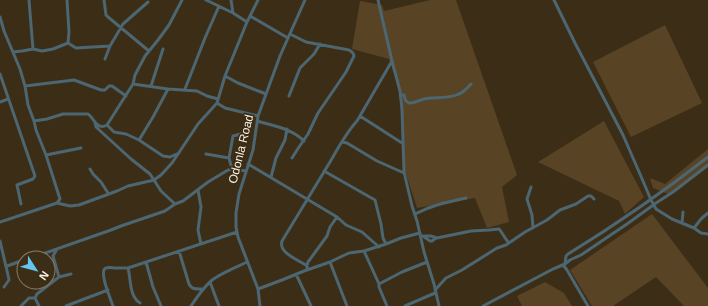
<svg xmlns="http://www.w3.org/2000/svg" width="708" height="306" viewBox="0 0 708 306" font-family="Helvetica,sans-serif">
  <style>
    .green { fill: #584325 }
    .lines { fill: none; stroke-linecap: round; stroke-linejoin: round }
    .minor { stroke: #4c6672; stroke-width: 3 }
    .labels { text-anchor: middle; stroke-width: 3.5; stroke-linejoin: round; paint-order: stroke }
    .street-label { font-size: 12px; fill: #fbf1e4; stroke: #3c2d17 }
  </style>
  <rect width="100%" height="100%" fill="#3c2d17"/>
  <path class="green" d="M430 0H456L517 175 502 187 509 222 487 228 475 198 417 208 405 171 399 89 389 59 352 49 360 1 382 5 384 11Z
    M665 25 702 103 631 137 593 62Z
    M604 121 644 197 625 214 619 201 538 162Z
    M708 149V166L671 195 653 188 650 178 665 184Z
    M652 214 708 288V306H684L656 277 613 306H592L570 270Z
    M545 282 564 293 572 306H522L517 296Z"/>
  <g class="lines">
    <path class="minor" d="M29 0 33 49
      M104 0 106 15 108 17 149 51
      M206 0 233 13 247 22
      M231 0 233 13
      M378 0 392 61 400 91 402 109 404 172 412 206 417 221 424 252 434 284 439 306
      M554 0 575 43 623 135 643 181 651 200 656 209 672 219 694 228 701 233 708 234
      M250 16 288 38
      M0 17 4 31 20 69 25 86 28 105 34 121 36 130 46 155 60 199 57 203 0 222
      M290 34 306 42 349 50C352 52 354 53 354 56L346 72 318 113 308 134 299 147 292 158
      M68 43 76 48 110 46
      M13 52 22 51 33 49 42 51 53 49 68 43 69 32 67 0
      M105 59 110 46 123 24 148 2
      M0 74 35 176 33 179 17 185 21 204
      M225 76 238 83 266 94
      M133 84 168 89 197 91 207 96 218 99
      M25 86 74 80 101 90H105L109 86H112L126 96
      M151 86 163 49
      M185 89 205 38 219 6
      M401 95H404C405 99 405 101 409 103 414 104 419 100 424 99 435 97 448 99 459 94 464 92 467 88 471 84
      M289 96 300 68 314 54 320 44
      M0 102 8 99
      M217 103 225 108 258 116
      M360 116 402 143
      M34 121 47 119 63 114H88C94 118 97 131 107 125L133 84 135 75 145 56 158 40 169 25 182 0
      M257 121C274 126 291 128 304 141
      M95 123 96 127 131 159 150 174 161 191 175 204
      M107 125 114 132 126 134 139 140 163 156 170 157 179 153
      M139 140 153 117 168 89
      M342 142 347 143 377 161 404 173
      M206 154 229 158 232 169
      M46 155 81 148
      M229 158 233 136 241 134
      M248 164 337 217 346 225 362 232 379 247
      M90 169 93 174 101 182 108 193
      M324 171 375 200 381 224 383 238 386 244
      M271 177 276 158 285 140 287 129
      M531 187 527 199 532 215 533 228
      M198 190 201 207 198 230 201 244
      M57 203 70 206 79 205 117 191 128 186 154 180 161 175 172 163 198 124 217 103 225 76 247 22 258 0
      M415 214C432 205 448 202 466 198
      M682 223 683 212
      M694 228 701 219 708 213
      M421 236H431L437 238 471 231 489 230 499 229C502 232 505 239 509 243
      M423 236 430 241H432L436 238
      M0 241 8 275 9 280 4 287
      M57 249 53 256 59 277
      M179 251 189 284C192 290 197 289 203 289
      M364 251 379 284
      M31 258 111 230 121 226 165 211 175 204 183 201 208 182 228 170 232 169 246 171
      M146 262 153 287 161 306
      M330 262 347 306
      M565 264 566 256 568 254C617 224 663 192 708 157
      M563 265 567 270 588 306
      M7 266 24 260
      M307 266C299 260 278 253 282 241 298 215 314 188 330 162 338 148 346 133 357 121L392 61
      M128 268C131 279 129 296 140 303
      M307 268V265L308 262 327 236 330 227 337 217
      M296 274 311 306
      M210 282 219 306
      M258 289 282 280 304 271 330 262 349 253 364 251 386 244 401 238 420 233
      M435 290 446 278 462 270 497 248 506 245 525 232 547 220 560 210 576 204 588 196H591L594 199
      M35 298 37 294 59 277 71 274
      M35 298 39 306
      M21 306 29 298H35
      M66 306 108 290
      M113 306C111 300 98 270 106 268 109 267 113 268 115 268 120 268 124 268 128 268L237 232
      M191 306C197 297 203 288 211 281 219 274 237 267 247 262
      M260 306 258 289 238 237 236 227V213L239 194 253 150 258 116 280 56 305 0
      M387 306 379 287V284L402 272 427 262
      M405 306 435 293
      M483 306 553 269 565 264 570 260 581 255 627 224 656 203 673 192 708 165"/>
  </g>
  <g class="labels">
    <g class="street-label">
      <text transform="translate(241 149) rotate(-76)" y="4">Odonla Road</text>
    </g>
  </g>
  <g transform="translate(36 270) rotate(126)"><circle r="19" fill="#3c2d17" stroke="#887b69"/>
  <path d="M0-3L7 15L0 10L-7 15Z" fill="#66c4ef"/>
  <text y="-6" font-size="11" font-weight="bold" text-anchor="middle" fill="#fbf1e4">N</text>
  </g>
</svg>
